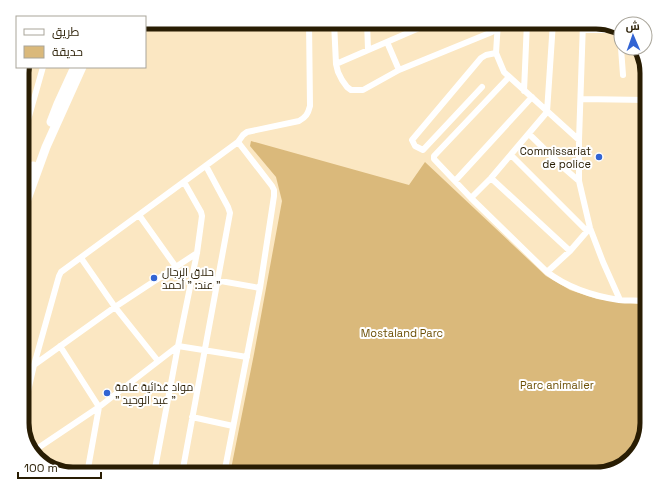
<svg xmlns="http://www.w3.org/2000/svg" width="669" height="496" viewBox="0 0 669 496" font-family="'Space Grotesk',Cairo,sans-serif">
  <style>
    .green { fill: #dab97b }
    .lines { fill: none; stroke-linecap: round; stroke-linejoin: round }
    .street { stroke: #fff; stroke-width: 6 }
    .secondary { stroke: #fff; stroke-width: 9 }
    .poi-dot { fill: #3264d3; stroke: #fff; stroke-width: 1.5 }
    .labels { text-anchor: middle; stroke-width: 4; stroke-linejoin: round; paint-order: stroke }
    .poi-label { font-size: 11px; fill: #291d03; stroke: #fff; text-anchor: start }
    .park-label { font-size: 11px; fill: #6d5006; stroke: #fff }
    .rim { fill: none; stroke: #291d03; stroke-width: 5 }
  </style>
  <rect width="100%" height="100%" fill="#fbe7c2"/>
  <path class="green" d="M251 141 409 185 425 162 546 276 570 290 597 299 647 305V423L637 454 619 469 596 474H230L254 354 282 201 276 177 250 146Z"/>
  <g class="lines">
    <path class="street" d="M334 22 336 64 433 22
      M367 22 368 49
      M498 22 496 53 504 72 579 140
      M583 22 579 140V181L590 228 603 262 620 300
      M583 30H621
      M621 30V39
      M387 42 399 70 492 32V22
      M621 48 623 75
      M336 64 338 72 342 80 347 87 351 90H363L399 70
      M509 77 434 156V159L471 198 547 272C568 288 593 296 619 300 628 301 638 300 647 301
      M482 87 423 150 415 146 412 140 481 58 486 55 496 53
      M524 91 527 22
      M581 99 647 100
      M646 100V70
      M24 134 43 67
      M529 134 565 169 579 181
      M238 142 243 135 247 132 299 121C306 117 308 114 310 106L309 22
      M511 155 587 231
      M491 178 570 251
      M455 181 532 97
      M471 198 491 178 547 112 553 22
      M139 215 176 267
      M81 258 115 307 158 361
      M547 272 570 251 589 229
      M192 276 260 288
      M60 346 99 407 87 474
      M34 365 115 307 197 253
      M22 417 34 365 59 276 61 272 238 142 272 186 274 190V196L260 288 224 474
      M192 417 233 426
      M35 450 99 407 178 346 247 357
      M88 470 111 474
      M154 474 178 346 197 253 202 216 201 212 184 182
      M182 474 230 213 228 207 206 166"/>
    <path class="secondary" d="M51 122 58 104 75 67
      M22 192 33 166
      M22 213 46 147 82 67"/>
  </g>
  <g class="poi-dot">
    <circle cx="599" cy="157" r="4"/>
    <circle cx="154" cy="278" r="4"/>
    <circle cx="107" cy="393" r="4"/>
  </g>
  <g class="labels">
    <g class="poi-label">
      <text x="591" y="155" text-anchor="end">Commissariat<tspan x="591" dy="13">de police</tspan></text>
      <text x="162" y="276">حلاق الرجال<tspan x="162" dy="13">عند: " أحمد "</tspan></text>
      <text x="115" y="391">مواد غذائية عامة<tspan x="115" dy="13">" عبد الوحيد "</tspan></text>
    </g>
    <g class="park-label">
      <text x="402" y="337">Mostaland Parc</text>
      <text x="557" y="389">Parc animalier</text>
    </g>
  </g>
  <path d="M0 0H669V496H0ZM73 29H596A44 44 0 0 1 640 73V423A44 44 0 0 1 596 467H73A44 44 0 0 1 29 423V73A44 44 0 0 1 73 29Z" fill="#fff" fill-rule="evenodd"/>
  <path class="rim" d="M73 29H596A44 44 0 0 1 640 73V423A44 44 0 0 1 596 467H73A44 44 0 0 1 29 423V73A44 44 0 0 1 73 29Z"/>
  <rect x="16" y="16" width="130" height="52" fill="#ffffff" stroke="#a9a59a"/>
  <rect x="24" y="29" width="20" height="6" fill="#ffffff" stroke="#a9a59a"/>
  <text x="52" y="36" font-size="12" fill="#291d03">طريق</text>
  <rect x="24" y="46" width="20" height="12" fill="#dab97b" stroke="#a9a59a"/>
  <text x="52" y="56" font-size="12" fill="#291d03">حديقة</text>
  <g transform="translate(633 36) rotate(358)"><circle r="19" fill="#ffffff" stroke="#a9a59a"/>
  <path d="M0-3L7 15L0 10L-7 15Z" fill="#3264d3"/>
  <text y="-6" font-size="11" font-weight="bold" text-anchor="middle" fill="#291d03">ش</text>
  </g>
  <path d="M18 472v6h83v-6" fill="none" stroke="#291d03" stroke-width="2"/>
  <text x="24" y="472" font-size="12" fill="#291d03" stroke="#ffffff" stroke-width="3" paint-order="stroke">100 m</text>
</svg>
